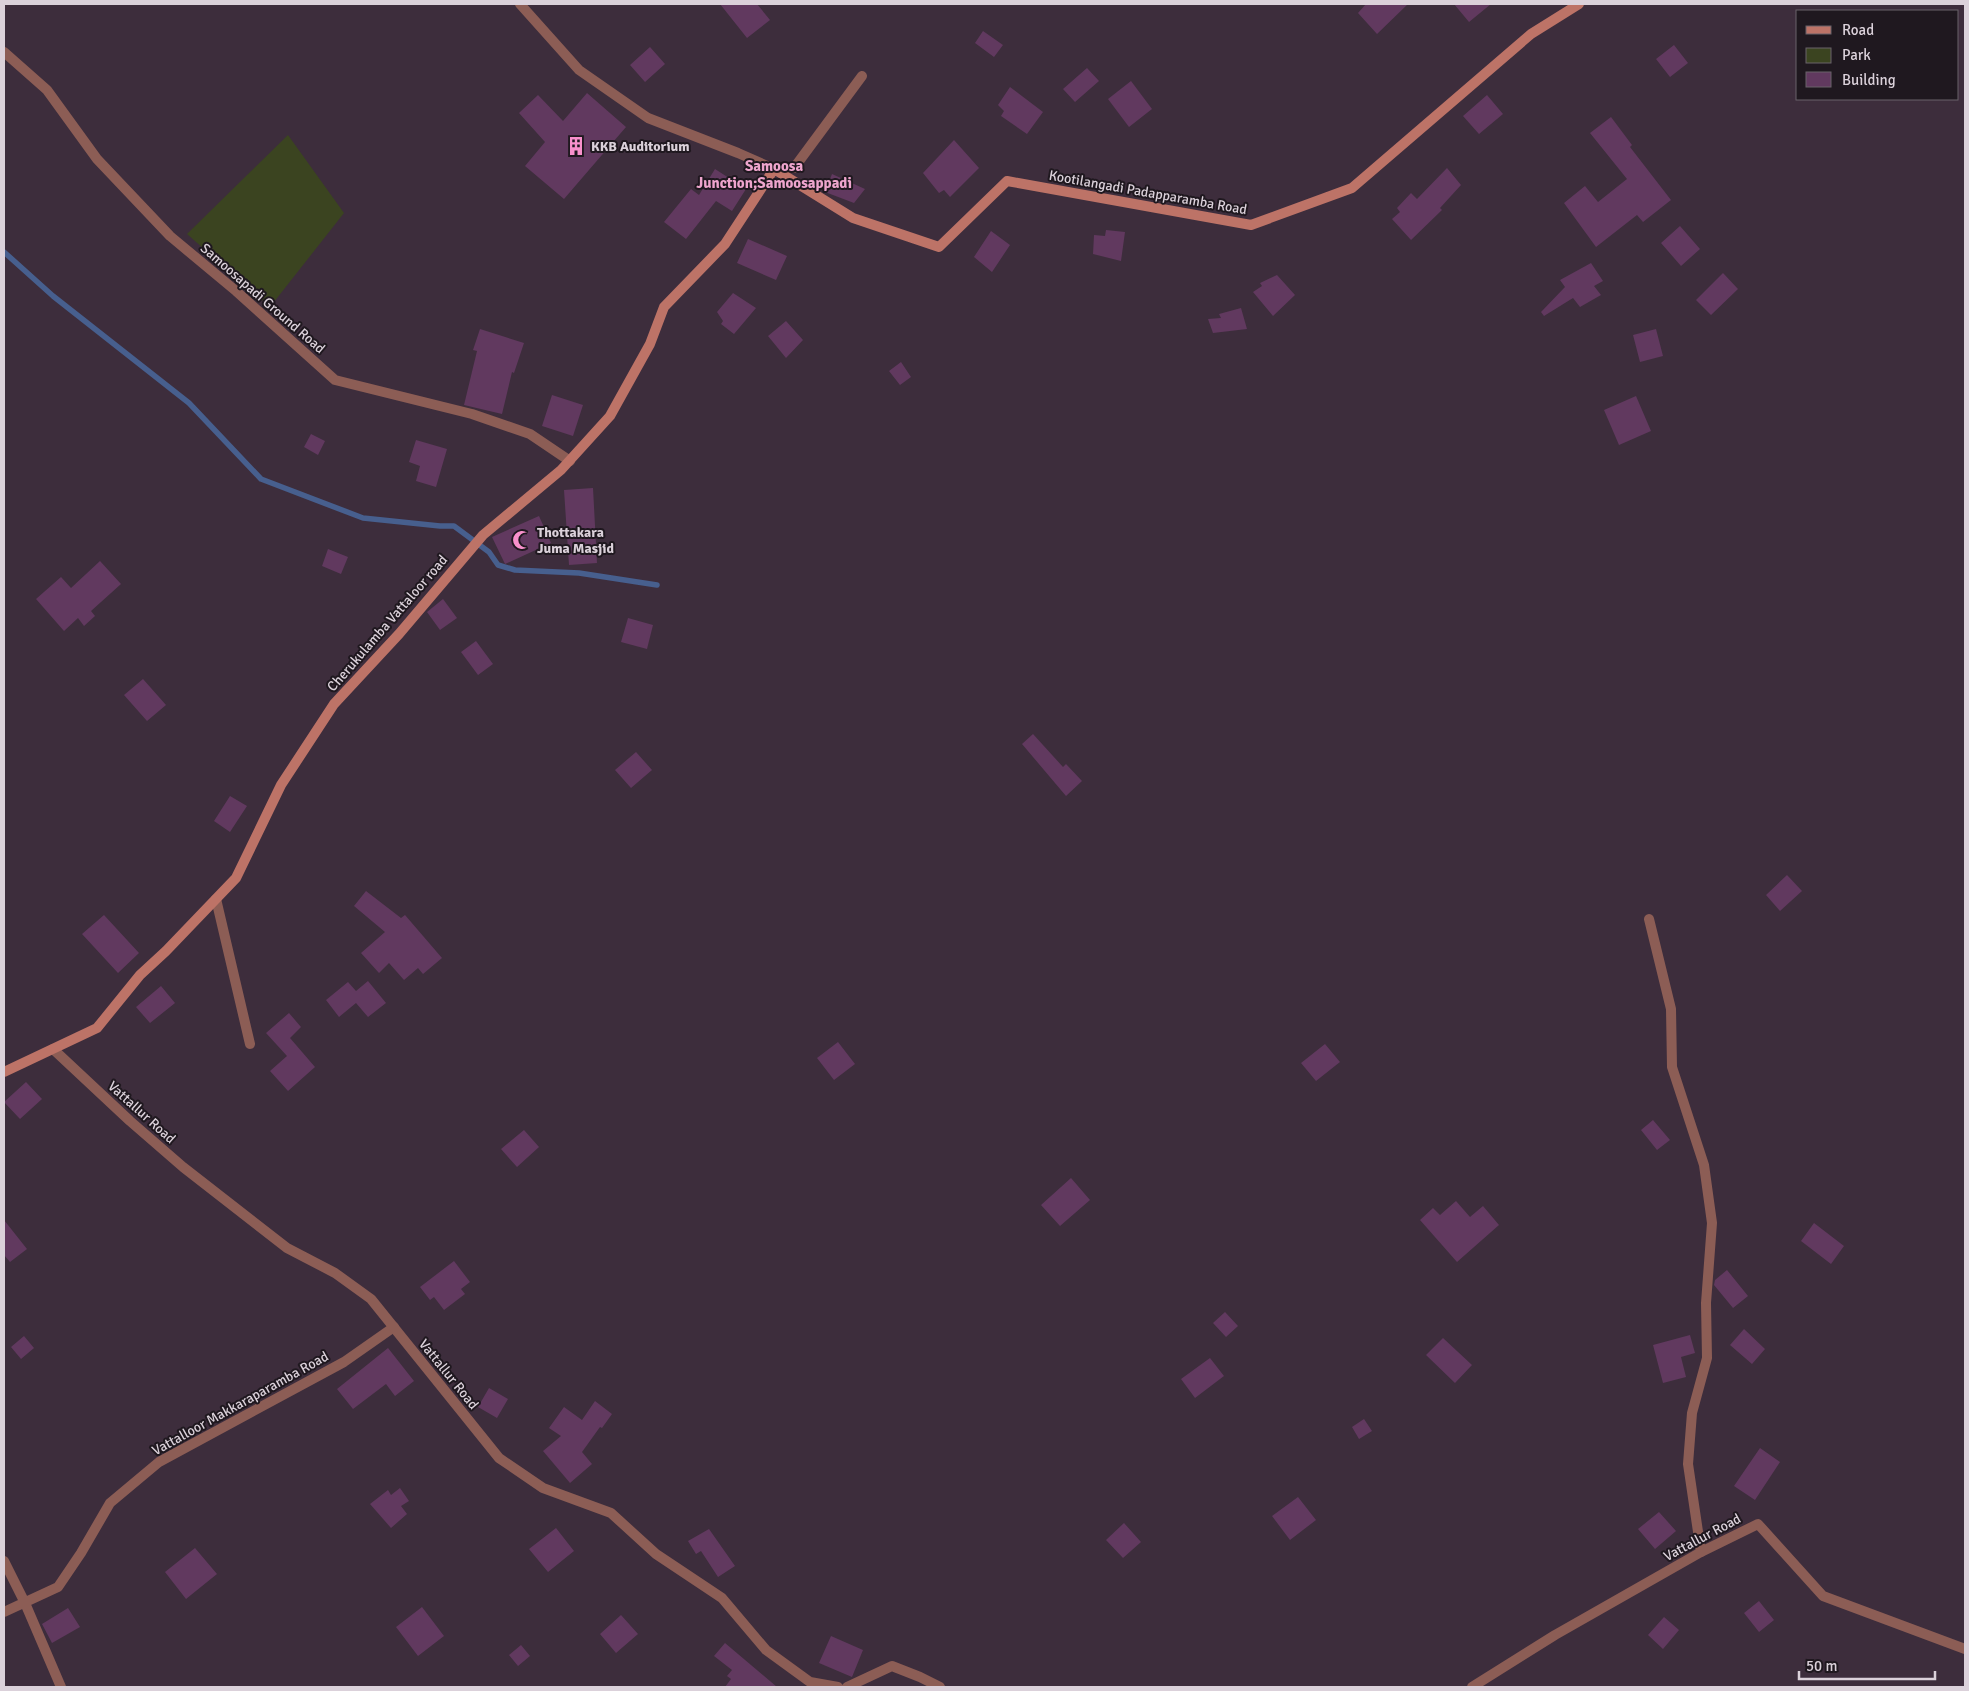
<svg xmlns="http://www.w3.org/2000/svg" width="1969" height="1691" viewBox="0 0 1969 1691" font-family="Signika,sans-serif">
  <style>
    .green { fill: #3b4420 }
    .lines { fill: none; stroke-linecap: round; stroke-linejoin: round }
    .stream { stroke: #475f8e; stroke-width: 5.5 }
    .building { fill: #61395f }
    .minor { stroke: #8c5d55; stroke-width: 10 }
    .tertiary { stroke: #8c5d55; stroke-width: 10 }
    .secondary { stroke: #bd7367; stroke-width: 10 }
    .labels { text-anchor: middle; stroke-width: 4; stroke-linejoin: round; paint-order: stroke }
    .poi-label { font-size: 14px; font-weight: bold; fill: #dbd1da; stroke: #1f181f; text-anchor: start }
    .street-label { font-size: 14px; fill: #dbd1da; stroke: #1f181f }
    .neighbourhood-label { font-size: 15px; font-weight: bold; fill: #eea5cd; stroke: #1f181f }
  </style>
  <rect width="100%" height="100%" fill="#3d2d3c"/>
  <path class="green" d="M288 135 344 213 270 307 187 234Z"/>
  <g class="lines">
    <path class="stream" d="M4 252 53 296 189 403 261 479 363 518 440 526H454L489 552 498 565 515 570 579 573 657 585"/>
  </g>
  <path class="building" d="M720 4H757L770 20 747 38Z
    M1366 4H1408L1377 34 1358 13Z
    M1454 4H1491L1469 22Z
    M983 31 1003 45 994 57 975 43Z
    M1674 45 1688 63 1670 77 1656 59Z
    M650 47 665 64 645 82 630 65Z
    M1087 68 1099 81 1075 102 1063 89Z
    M1131 81 1152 109 1129 127 1108 99Z
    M1010 87 1043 112 1027 134 1001 116 1004 111 998 105Z
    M587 93 626 127 564 199 525 166 545 142 519 113 538 95 563 121Z
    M1487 95 1503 114 1479 134 1463 116Z
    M1611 117 1632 145 1630 147 1671 200 1643 222 1637 215 1596 247 1564 203 1585 186 1598 202 1627 179 1590 133Z
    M954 140 979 168 950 197 944 190 939 193 923 173Z
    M1447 168 1461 185 1440 208 1442 210 1411 240 1392 219 1400 212 1397 208 1411 193 1417 199Z
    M715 169 746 189 732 211 716 201 686 239 664 222 691 189 699 195Z
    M832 174 865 189 854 203 825 192Z
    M1680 226 1700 249 1681 266 1661 243Z
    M1106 230 1125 232 1121 261 1093 254 1094 235 1105 236Z
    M991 231 1010 245 992 272 974 257Z
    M748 239 787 256 776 280 737 263Z
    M1591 263 1603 281 1594 286 1601 295 1580 307 1573 298 1544 316 1541 312 1565 287 1560 280Z
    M1723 273 1738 289 1711 315 1696 300Z
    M1277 275 1295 295 1273 316 1253 292 1262 286 1260 283Z
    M733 293 756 308 734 334 721 324 723 321 717 312Z
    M1241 308 1247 329 1213 333 1208 319 1221 318 1219 314Z
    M786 321 803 340 786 358 768 336Z
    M480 329 524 343 514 373 512 372 502 414 464 405 477 351 473 350Z
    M1656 329 1663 356 1640 362 1633 335Z
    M901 362 911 377 900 385 889 371Z
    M552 395 583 405 573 436 542 426Z
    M1636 396 1651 431 1619 445 1604 410Z
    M311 434 325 441 318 455 304 447Z
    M416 440 447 449 436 487 416 481 420 466 409 462Z
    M593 488 597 563 569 565 564 490Z
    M539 516 551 543 505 564 492 537Z
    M328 549 348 557 341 574 322 566Z
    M100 561 121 584 91 611 95 616 84 626 78 618 64 631 36 599 61 577 71 588Z
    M443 599 457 618 440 630 427 612Z
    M628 618 653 625 647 649 621 642Z
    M476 641 493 664 478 675 461 652Z
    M143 679 166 705 147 721 124 695Z
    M1033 734 1063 767 1066 764 1082 781 1066 796 1022 744Z
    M636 752 652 770 631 788 615 770Z
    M230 796 247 806 230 832 214 821Z
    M1787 875 1802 891 1780 911 1766 895Z
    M366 891 401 918 405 915 442 958 423 974 418 968 404 980 389 963 379 973 361 953 385 932 354 906Z
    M104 915 139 953 118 973 82 934Z
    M368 981 386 1003 368 1017 356 1003 339 1017 326 1000 348 982 356 991Z
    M161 986 175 1003 150 1023 136 1007Z
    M289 1013 301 1027 290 1038 315 1067 288 1091 270 1071 287 1056 266 1033Z
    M838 1042 855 1064 834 1080 817 1058Z
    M1325 1044 1340 1062 1316 1081 1301 1063Z
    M26 1082 42 1099 20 1119 4 1102Z
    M1653 1120 1670 1140 1657 1150 1641 1130Z
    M524 1130 539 1147 517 1167 501 1149Z
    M1071 1178 1090 1200 1060 1226 1041 1205Z
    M1456 1201 1470 1217 1483 1206 1499 1225 1457 1262 1420 1220 1433 1208 1440 1215Z
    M4 1220 27 1249 10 1262 4 1255Z
    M1814 1223 1844 1246 1831 1264 1801 1241Z
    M454 1261 470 1282 461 1289 465 1294 444 1310 434 1297 430 1300 420 1287Z
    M1727 1270 1748 1296 1733 1308 1714 1285 1715 1280Z
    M1225 1312 1238 1326 1226 1337 1213 1323Z
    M1744 1329 1765 1349 1752 1364 1730 1345Z
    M1690 1335 1695 1353 1681 1357 1686 1377 1663 1383 1653 1345Z
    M24 1336 34 1348 21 1359 11 1347Z
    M1443 1338 1472 1365 1455 1383 1426 1355Z
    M388 1348 414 1381 395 1396 386 1384 353 1409 337 1389Z
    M1210 1358 1224 1376 1195 1398 1181 1379Z
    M489 1388 508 1399 497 1418 478 1407Z
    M595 1401 612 1414 602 1428 600 1427 582 1452 592 1464 570 1483 543 1451 561 1436 549 1428 564 1407 582 1420Z
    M1364 1419 1372 1431 1359 1439 1352 1427Z
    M1760 1448 1780 1462 1755 1500 1734 1486Z
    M400 1488 409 1501 401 1506 407 1514 391 1528 370 1504 388 1490 391 1495Z
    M1298 1497 1316 1520 1290 1540 1272 1516Z
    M1659 1512 1676 1531 1655 1549 1638 1529Z
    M1124 1523 1141 1542 1123 1558 1106 1540Z
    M556 1528 574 1551 548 1572 529 1549Z
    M709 1529 735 1566 718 1577 701 1551 696 1554 688 1541Z
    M195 1548 217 1574 186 1599 165 1572Z
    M1759 1601 1774 1620 1759 1632 1744 1613Z
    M422 1607 444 1636 418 1656 396 1627Z
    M68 1608 80 1627 52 1643 42 1624Z
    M621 1615 638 1634 616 1653 600 1634Z
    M1664 1617 1679 1630 1663 1649 1648 1635Z
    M831 1636 863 1650 852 1677 819 1663Z
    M725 1643 777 1687H725L731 1679 727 1676 732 1670 714 1656Z
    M521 1645 530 1656 518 1666 509 1655Z"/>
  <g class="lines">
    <path class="minor" d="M4 52 47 90 97 159 170 236 236 291 335 380 472 414 530 434 570 461
      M774 169 794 168 862 76
      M216 899 250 1044
      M1649 919 1671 1009 1672 1067 1704 1165 1712 1223 1706 1303 1707 1358 1692 1413 1688 1464 1701 1552
      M4 1561 25 1603 61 1687
      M4 1612 58 1587 81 1553 110 1503 159 1462 344 1362 394 1327"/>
    <path class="tertiary" d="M520 4 579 70 648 118 738 153 774 169
      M53 1049 130 1121 183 1167 287 1248 335 1273 371 1299 499 1458 543 1488 611 1513 656 1554 722 1598 766 1650 810 1682 838 1687
      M847 1687 892 1666 920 1677 940 1687
      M1472 1687 1555 1635 1701 1552 1758 1524 1823 1596 1965 1649"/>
    <path class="secondary" d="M4 1072 97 1028 140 975 166 951 236 878 281 785 334 704 399 634 483 535 561 470 610 416 650 344 664 307 725 244 774 169 853 218 939 247 1007 181 1251 225 1352 188 1531 34 1579 4"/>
  </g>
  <defs>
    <g id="building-bare" transform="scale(1.5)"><path d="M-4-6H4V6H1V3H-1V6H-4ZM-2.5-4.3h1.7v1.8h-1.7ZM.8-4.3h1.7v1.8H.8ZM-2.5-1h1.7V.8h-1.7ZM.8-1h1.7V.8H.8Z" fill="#f890cc" stroke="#1f181f" stroke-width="2.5" paint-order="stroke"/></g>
    <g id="mosque-bare" transform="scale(1.5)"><path d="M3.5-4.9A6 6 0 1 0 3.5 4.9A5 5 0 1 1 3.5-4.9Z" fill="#f890cc" stroke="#1f181f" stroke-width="2.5" paint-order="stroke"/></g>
  </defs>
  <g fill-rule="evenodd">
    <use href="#building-bare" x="576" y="146"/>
    <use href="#mosque-bare" x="522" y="540"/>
  </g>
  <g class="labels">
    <g class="poi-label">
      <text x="591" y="151">KKB Auditorium</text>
      <text x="537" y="537">Thottakara<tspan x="537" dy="16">Juma Masjid</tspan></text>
    </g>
    <g class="street-label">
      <text transform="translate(1148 192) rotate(10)" y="5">Kootilangadi Padapparamba Road</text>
      <text transform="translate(263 298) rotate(41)" y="5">Samoosapadi Ground Road</text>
      <text transform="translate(387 623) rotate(-49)" y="5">Cherukulamba Vattaloor road</text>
      <text transform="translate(142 1112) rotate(42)" y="5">Vattallur Road</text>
      <text transform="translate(449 1374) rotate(51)" y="5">Vattallur Road</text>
      <text transform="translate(240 1403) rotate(-29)" y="5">Vattalloor Makkaraparamba Road</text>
      <text transform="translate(1702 1537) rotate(-28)" y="5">Vattallur Road</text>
    </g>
    <g class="neighbourhood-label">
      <text x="774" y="171">Samoosa<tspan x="774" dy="17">Junction;Samoosappadi</tspan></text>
    </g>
  </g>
  <rect width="1969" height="1691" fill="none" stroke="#dbd1da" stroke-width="10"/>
  <rect x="1796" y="10" width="162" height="90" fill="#1f181f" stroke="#6a626a"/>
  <rect x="1806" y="26" width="25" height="8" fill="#bd7367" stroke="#6a626a"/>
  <text x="1842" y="35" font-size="15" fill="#dbd1da">Road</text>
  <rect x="1806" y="48" width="25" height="15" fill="#3b4420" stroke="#6a626a"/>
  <text x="1842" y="60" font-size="15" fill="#dbd1da">Park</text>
  <rect x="1806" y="72" width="25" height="15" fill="#61395f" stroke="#6a626a"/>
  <text x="1842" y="85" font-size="15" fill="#dbd1da">Building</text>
  <path d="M1799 1671v8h136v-8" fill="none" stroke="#dbd1da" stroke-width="2.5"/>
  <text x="1806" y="1671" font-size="15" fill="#dbd1da" stroke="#1f181f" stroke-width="4" paint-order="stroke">50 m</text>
</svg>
